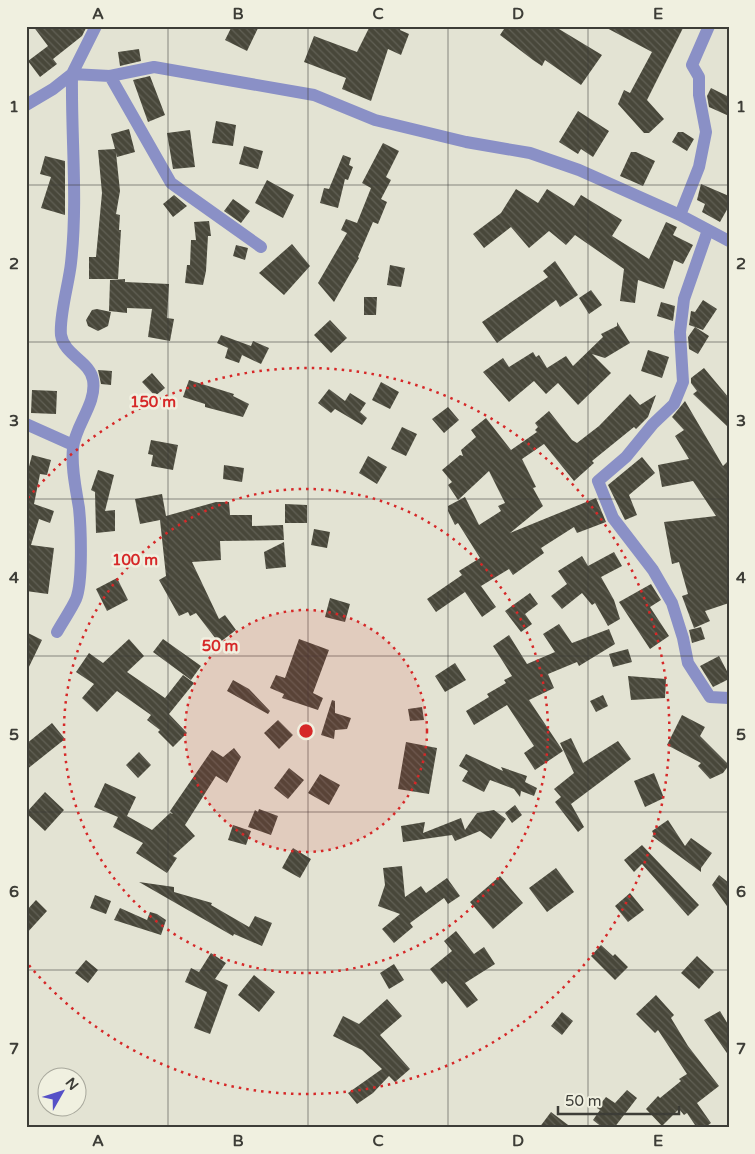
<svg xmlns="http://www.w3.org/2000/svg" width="755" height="1154" viewBox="0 0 755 1154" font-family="'Varela Round',sans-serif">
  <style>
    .building { fill: url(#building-back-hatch) }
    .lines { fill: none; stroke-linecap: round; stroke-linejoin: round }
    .minor { stroke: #8a90c6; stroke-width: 12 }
    .grid { fill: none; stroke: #3d3d37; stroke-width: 1; stroke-opacity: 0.55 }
    .ring { fill: none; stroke: #d62828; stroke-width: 2.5; stroke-dasharray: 2.5 5 }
    .centre { fill: #d62828; stroke: #f0f0e0; stroke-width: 2.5 }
    .ring-label { font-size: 15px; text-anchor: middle; font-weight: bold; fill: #d62828; stroke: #f0f0e0; stroke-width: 5; stroke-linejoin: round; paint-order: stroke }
    .neatline { fill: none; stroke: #3d3d37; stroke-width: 2 }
    .grid-label { font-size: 16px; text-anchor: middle; font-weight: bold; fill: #3d3d37 }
  </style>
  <defs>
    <pattern id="building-back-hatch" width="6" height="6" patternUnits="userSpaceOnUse" patternTransform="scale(1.25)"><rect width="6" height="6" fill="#48473a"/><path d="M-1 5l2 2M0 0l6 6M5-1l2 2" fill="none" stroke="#616055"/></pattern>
  </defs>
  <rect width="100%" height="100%" fill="#e3e3d3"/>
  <path class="building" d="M33 26H87L82 36 53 59 57 64 40 77 28 61 48 46Z
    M232 26H259L247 51 225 40Z
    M370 26H401L400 30 409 34 401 55 388 49 371 101 342 89 346 78 304 62 314 36 357 52Z
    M506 26H554L602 55 581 85 545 60 542 66 533 60 500 35Z
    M603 26H684L647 100 664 119 649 133H644L618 104 624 90 630 93 652 52Z
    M139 49 141 61 120 66 118 52Z
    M150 76 165 115 148 122 133 80Z
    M711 88 729 97V116L709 107 707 96Z
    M578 111 609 131 593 157 581 149 578 154 559 142Z
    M216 121 236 125 233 146 212 143Z
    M129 129 135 152 117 157 116 153 120 191 116 214 120 215 119 230H121L118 279H89V257H96L102 193 98 150 115 149 111 134Z
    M190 130 195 167 173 169 167 133Z
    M678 132H683L694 139 687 151 672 142Z
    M383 143 399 151 386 177 391 180 381 199 387 202 378 224 373 222 358 257 359 258 334 302 318 283 347 233 341 230 346 219 357 223 371 188 362 183Z
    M244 146 263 151 258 169 239 164Z
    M631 152H636L655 161 643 186 620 176Z
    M343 155 351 158 349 165 353 167 348 180 345 179 338 208 320 203 324 188 329 189Z
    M45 156 65 161V215L41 208 51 177 40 174Z
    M267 180 294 195 283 218 255 203Z
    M701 184 729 196V206L720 222 702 212 705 204 697 200Z
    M516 189 538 203 547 189 574 206 581 195 622 220 612 236 649 259 666 222 677 227 673 235 693 245 683 264 674 260 664 289 638 280 635 303 620 301 624 269 575 235 566 245 549 231 529 248 511 227 484 248 473 234 501 213Z
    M174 195 187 206 173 217 163 204Z
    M233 199 250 211 241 223 224 211Z
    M209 221 211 236H208L206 271 203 285 185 283 187 265H190L191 240H196L194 222Z
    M292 244 310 266 284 295 259 273Z
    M236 245 248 248 245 260 233 256Z
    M555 261 578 295 560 307 556 300 497 343 482 322 548 277 543 271Z
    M390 265 405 268 401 287 387 285Z
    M125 279V282L169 284 167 318 174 319 170 341 148 337 152 309 127 308V313L109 311 110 280Z
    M591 290 602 305 589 314 579 298Z
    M364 297H377L376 315H364Z
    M703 300 717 309 703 330 695 327 709 336 698 354 689 349 688 337 695 327 689 325 691 311 695 312Z
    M661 302 675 306 673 321 657 316Z
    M97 309 111 312 108 326 98 331 88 326 86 320 92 310Z
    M330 320 347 338 331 353 314 335Z
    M617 322 630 343 605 358 592 354 611 373 578 405 558 383 546 394 534 381 509 402 483 372 503 358 509 367 533 352 536 357 539 355 547 368 566 356 573 366 603 337 601 334 617 326Z
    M221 335 251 346 253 341 269 348 261 364 242 355 239 363 225 358 228 348 217 343Z
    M648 350 669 357 662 378 641 371Z
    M704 368 729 398V428L693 394 697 391 691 383V378Z
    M98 370 112 371 111 385 101 384Z
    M152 373 165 388 155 396 142 382Z
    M189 380 234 394 233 396 249 404 243 417 205 407V404L183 397Z
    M381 382 399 392 390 409 372 400Z
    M329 389 345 401 350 393 366 403 360 412 367 418 362 425 335 409 331 413 318 403Z
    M32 390 57 391 56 414 31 413Z
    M630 394 640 405 656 395 648 417 636 429 634 427 592 461 594 463 574 481 544 444 522 459 536 487 533 488 543 506 510 533 596 498 606 522 577 533 574 527 541 548 544 553 513 575 509 569 481 586 496 607 482 617 465 592 436 612 427 599 462 575 459 571 480 558 458 523 455 525 448 511V506L465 497 479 525 501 511 498 506 505 503 489 471 458 500 448 485 452 482 442 470 460 455 463 456 461 450 476 437 471 430 486 418 511 450 537 432 535 430 538 427 535 423 549 411 572 440 577 443 599 426Z
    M685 401 723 466 729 460V603L705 611 710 621 694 628 682 596 688 594 679 562 672 564 664 522 716 516 693 481 662 487 658 465 689 459 675 436 684 430 672 417Z
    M448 407 459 420 444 433 432 419Z
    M402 427 417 434 406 456 391 449Z
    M151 440 178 445 173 470 151 466 153 455 148 454Z
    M32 455 51 460 47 475 40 474 34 504 54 511 50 523 39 519 31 545 54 548 48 594 26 591V478Z
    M368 456 387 467 377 484 359 473Z
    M642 457 655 473 629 495 637 515 625 520 608 485Z
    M224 465 244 468 242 482 223 479Z
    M98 470 114 475 105 511 115 510V531L96 533 95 492 91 490Z
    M162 494 166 516 216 502H229L230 515H252V526L283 525 284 540 220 541 221 560 192 562 219 619 225 615 236 630 219 643 196 613 190 616 188 612 179 616 159 580 166 576 160 520 140 524 135 499Z
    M285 504 307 505V523H285Z
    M314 529 330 532 327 548 311 545Z
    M284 542 286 567 266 569 264 552Z
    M614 552 622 566 601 577 614 600 620 619 608 626 595 603 592 605 582 593 562 609 551 596 567 584 558 571 582 556 588 566Z
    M117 578 128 600 107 611 96 589Z
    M651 584 661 600 650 607 669 636 650 649 619 602Z
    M530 593 538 604 525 614 532 624 521 632 505 611Z
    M330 598 350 604 345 622 325 617Z
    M559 624 572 643 609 629 615 644 579 666 577 662 548 674 554 688 529 700 563 751 535 770 524 753 534 746 507 705 474 725 466 711 489 697 487 694 506 683 504 680 512 676 493 646 509 635 527 664 555 652 543 634Z
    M701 627 705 639 692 643 689 630Z
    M26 632 42 640 26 673Z
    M129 639 144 656 127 672 165 698 183 675 194 683 169 714 187 733 173 747 158 732 160 730 147 720 151 715 117 691 97 712 82 698 94 684 76 672 89 653 103 663Z
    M163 639 201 666 191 680 153 652Z
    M299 639 329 650 313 693 323 698 318 710 282 698 284 694 270 688 276 675 285 678Z
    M628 649 632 662 613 667 609 654Z
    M719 656 729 675V679L713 687 700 666Z
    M455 663 466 680 445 692 435 676Z
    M628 676 666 679 665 698 631 700Z
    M233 680 249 689 270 711 268 714 227 691Z
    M603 695 608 706 596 712 590 701Z
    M332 700 335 701V713L351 718 347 729 335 730 334 739 321 735Z
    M422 707 424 720 410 721 408 709Z
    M682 715 705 727 700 736 729 765 723 773 710 779 698 766 701 763 667 745Z
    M278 720 293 735 279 749 264 733Z
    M52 723 65 739 26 770V744Z
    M571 738 583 763 618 741 631 759 571 804 584 827 578 832 555 802 561 797 554 789 574 773 560 743Z
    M406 742 437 748 429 794 398 789Z
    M234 748 241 757 227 783 216 776 185 825 195 836 173 856 177 858 167 873 136 853 143 843 113 827 118 817 94 807 105 783 136 797 127 816 152 830 170 813 173 814 170 811 212 750 223 757Z
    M139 752 151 765 138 778 126 765Z
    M466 754 503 771 501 767 527 776 525 782 537 788 534 796 521 791 520 797 514 789 490 780 484 792 462 781 468 771 459 766Z
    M289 768 304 780 288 799 274 788Z
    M654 773 664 798 645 807 634 781Z
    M320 774 340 785 329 805 308 793Z
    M45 792 64 810 45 831 26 813Z
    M515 805 522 815 512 823 505 813Z
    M259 809 278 816 271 835 248 827 255 810 258 812Z
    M494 810 506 819 491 839 480 831 455 841 452 835 403 842 401 826 425 822 423 833 461 818 465 830 477 813Z
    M668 820 685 846 691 838 712 853 701 868V872L652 836 654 835 652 831Z
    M233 825 251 831 246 845 228 840Z
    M642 845 699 905 688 916 642 864 634 872 624 860Z
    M293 848 311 859 300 878 282 868Z
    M402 866 405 897 421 886 426 893 447 878 460 896 448 904 444 898 410 923 413 927 394 943 382 929 400 914 378 906 385 885 383 868Z
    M556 868 574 892 547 912 529 888Z
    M719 875 729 883V909L712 885Z
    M500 876 523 903 493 929 470 902Z
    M139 882 174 887V892L212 903 211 905 249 927 255 916 272 923 262 946 234 934 233 936Z
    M630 893 644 910 628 922 615 906Z
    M95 895 111 901 106 914 90 908Z
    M36 900 47 911 26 934V911Z
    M120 908 147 920 150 912 157 914 166 920 161 935 114 920Z
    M456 931 474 954 484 947 495 964 465 983 478 1000 467 1008 446 981 442 984 430 969 452 951 444 941Z
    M601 945 613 956 615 954 628 967 615 980 591 956Z
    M211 953 226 963 215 979 228 985 210 1034 194 1028 207 992 185 982 191 968 199 972Z
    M697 956 714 972 699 989 681 973Z
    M86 960 98 970 88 983 75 973Z
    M394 964 404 980 389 989 380 973Z
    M254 975 275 992 259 1012 238 995Z
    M656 995 674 1015 671 1018 688 1046 719 1086 697 1103 711 1123 704 1128H697L687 1113 684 1115 679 1109 662 1126 646 1109 658 1096 660 1098 681 1081 679 1079 687 1074 658 1030 655 1033 636 1014Z
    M387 999 402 1016 380 1035 410 1069 395 1082 389 1076 373 1093 357 1104 348 1093 382 1069 362 1050 333 1036 343 1016 359 1024Z
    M720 1011 729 1026V1056L704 1020Z
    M562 1012 573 1021 562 1035 551 1026Z
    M627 1090 637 1098 614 1128H603L593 1120 600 1110 597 1108 606 1097 615 1103Z
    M551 1112 572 1128H539Z"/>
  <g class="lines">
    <path class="minor" d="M110 76 171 183 261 247
      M26 105 53 89 72 74 96 26
      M680 215 699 167 706 132 699 95V77L692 65 709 26
      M708 230 684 299 680 332 683 382 674 404 653 424 626 457 598 481 613 518 653 570 672 603 683 638 688 663 710 697 729 698
      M26 424 73 445
      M57 632C63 621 71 610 76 599 83 582 81 528 79 508 76 489 71 468 73 448 75 425 97 404 93 380 90 361 64 355 61 335 59 316 69 283 71 263 78 200 71 137 72 74L110 76 154 67 314 95 375 120 466 142 530 153 579 170 680 215 729 241"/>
  </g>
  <path class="grid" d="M168 26V1128M308 26V1128M448 26V1128M588 26V1128M26 185H729M26 342H729M26 499H729M26 656H729M26 812H729M26 970H729"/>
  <circle cx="306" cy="731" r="121" fill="#d62828" fill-opacity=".12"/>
  <g class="ring">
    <circle cx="306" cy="731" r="121"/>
    <circle cx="306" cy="731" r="242"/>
    <path d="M28 498A363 363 0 1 1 28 964"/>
  </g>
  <circle cx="306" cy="731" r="8" class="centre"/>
  <g class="ring-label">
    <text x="153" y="407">150 m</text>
    <text x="135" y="565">100 m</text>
    <text x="220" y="651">50 m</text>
  </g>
  <rect width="755" height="1154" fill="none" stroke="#f0f0e0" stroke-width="55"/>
  <g transform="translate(62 1092) rotate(51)"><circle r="24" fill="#f0f0e0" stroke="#a8a89c"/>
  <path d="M0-4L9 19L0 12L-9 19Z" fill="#5550c7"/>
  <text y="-8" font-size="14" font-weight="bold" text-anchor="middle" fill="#3d3d37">N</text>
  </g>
  <path d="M558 1106v8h121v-8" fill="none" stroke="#3d3d37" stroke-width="2.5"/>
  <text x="565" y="1106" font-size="15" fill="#3d3d37" stroke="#f0f0e0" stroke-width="4" paint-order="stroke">50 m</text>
  <rect x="28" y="28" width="700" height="1098" class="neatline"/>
  <g class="grid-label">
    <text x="98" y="19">A</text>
    <text x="238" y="19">B</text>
    <text x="378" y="19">C</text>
    <text x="518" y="19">D</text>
    <text x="658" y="19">E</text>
    <text x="14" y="112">1</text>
    <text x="741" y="112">1</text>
    <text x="14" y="269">2</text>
    <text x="741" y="269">2</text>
    <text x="14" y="426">3</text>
    <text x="741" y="426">3</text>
    <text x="14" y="583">4</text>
    <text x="741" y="583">4</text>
    <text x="14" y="740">5</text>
    <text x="741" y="740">5</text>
    <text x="14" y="897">6</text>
    <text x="741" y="897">6</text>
    <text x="14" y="1054">7</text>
    <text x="741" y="1054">7</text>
    <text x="98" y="1146">A</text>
    <text x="238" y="1146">B</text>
    <text x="378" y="1146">C</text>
    <text x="518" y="1146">D</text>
    <text x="658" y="1146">E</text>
  </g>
</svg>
